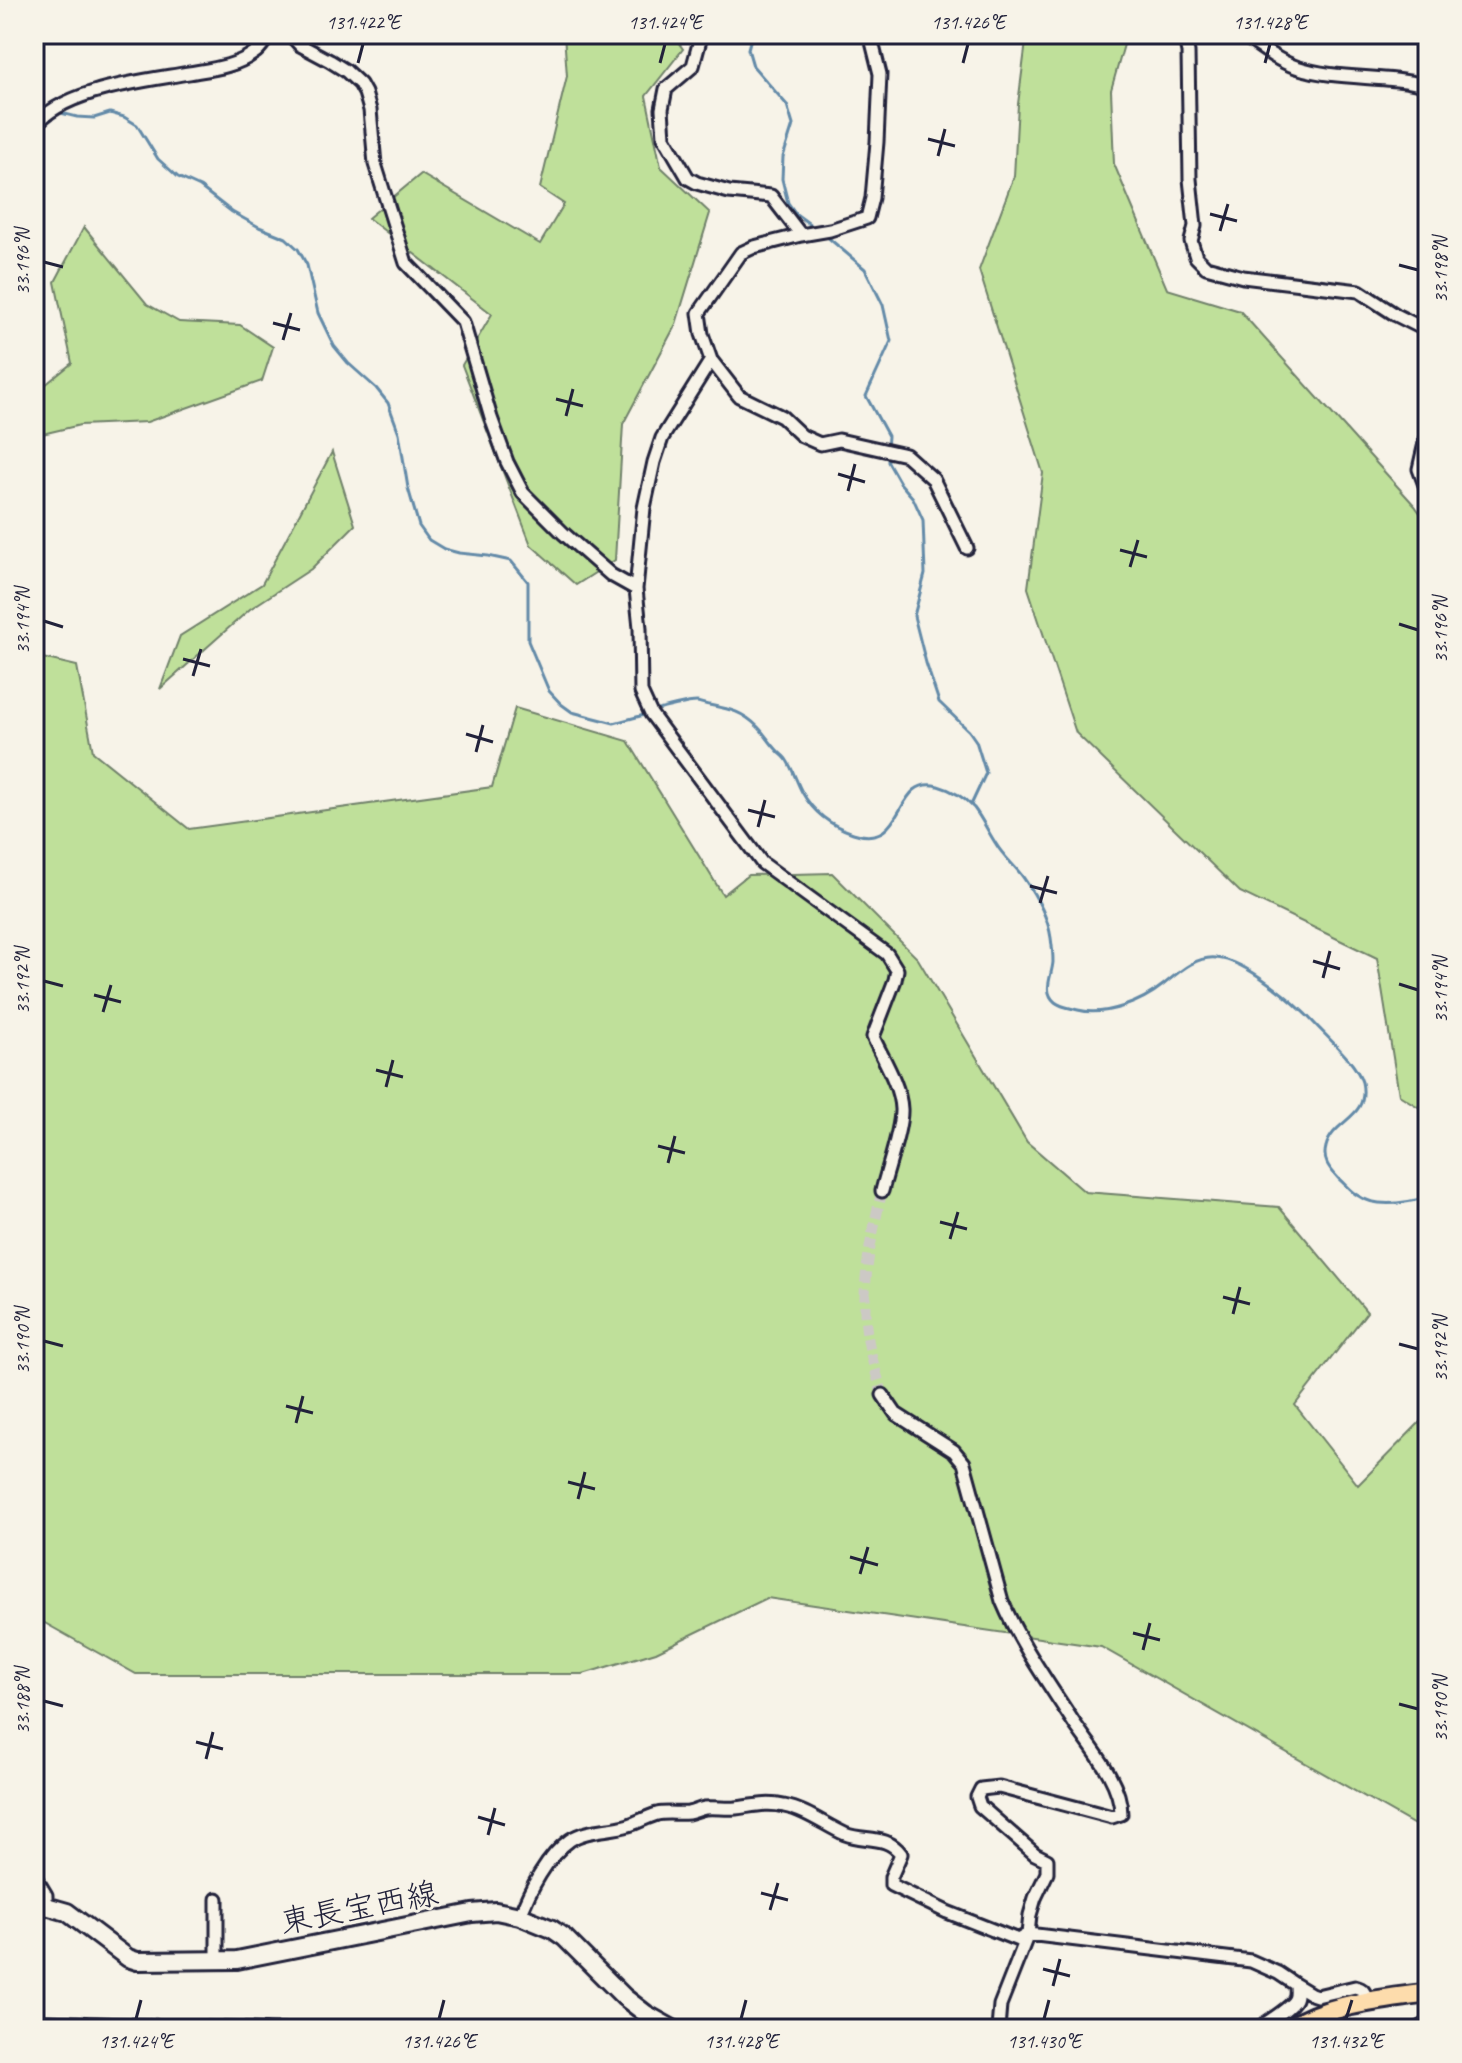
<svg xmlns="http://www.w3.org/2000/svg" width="1462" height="2063" viewBox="0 0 1462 2063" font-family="Caveat,'Klee One',sans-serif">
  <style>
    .green { fill: #bfe09a; stroke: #70816a; stroke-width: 2 }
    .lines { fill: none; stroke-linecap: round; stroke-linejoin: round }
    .stream { stroke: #648aa8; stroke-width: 3 }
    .street-tunnel { stroke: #ccc9c5; stroke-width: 11; stroke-dasharray: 11 5.5; stroke-linecap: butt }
    .street-casing { stroke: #22223b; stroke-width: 17 }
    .secondary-casing { stroke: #22223b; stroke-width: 22 }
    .primary-casing { stroke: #22223b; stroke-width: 24 }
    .street { stroke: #f7f3e8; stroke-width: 11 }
    .secondary { stroke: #f7f3e8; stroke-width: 16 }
    .primary { stroke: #fddcac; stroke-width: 18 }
    .rail-casing { stroke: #22223b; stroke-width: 6 }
    .rail { stroke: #f7f3e8; stroke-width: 3; stroke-dasharray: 9; stroke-linecap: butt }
    .ticks { fill: none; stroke: #22223b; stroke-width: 3 }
    .labels { text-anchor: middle; stroke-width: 6; stroke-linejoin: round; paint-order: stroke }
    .street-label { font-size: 32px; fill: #22223b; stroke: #f7f3e8 }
    .neatline { fill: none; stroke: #22223b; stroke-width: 3 }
    .ticks-label { font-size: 20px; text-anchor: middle; fill: #22223b }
  </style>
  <rect width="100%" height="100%" fill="#f7f3e8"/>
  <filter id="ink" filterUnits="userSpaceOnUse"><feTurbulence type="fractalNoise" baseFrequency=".0125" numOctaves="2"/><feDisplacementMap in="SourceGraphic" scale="16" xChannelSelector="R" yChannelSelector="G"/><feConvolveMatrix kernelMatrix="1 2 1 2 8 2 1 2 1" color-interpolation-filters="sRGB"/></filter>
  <g filter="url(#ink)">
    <path class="green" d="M564 34H672L683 49 646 96 661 167 710 213 676 324 623 424 615 560 576 585 531 545 462 365 492 314 368 218 421 174 540 244 564 204 540 188 567 76Z
      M1027 34H1127L1111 90 1114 164 1167 289 1240 311 1415 506 1428 524V1113L1399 1095 1377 958 1240 892 1076 733 1028 588 1043 473 979 270 1014 176 1018 104Z
      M84 227 147 304 179 322 240 325 273 347 262 381 147 422 80 425 34 436V394L72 363 55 282Z
      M332 452 355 525 311 569 250 609 160 689 180 636 262 584Z
      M34 656 77 666 93 752 189 829 492 787 515 708 628 741 723 895 748 875 832 873 918 959 1027 1142 1085 1192 1279 1207 1367 1312 1295 1405 1358 1485 1428 1414V1829L1420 1828 1101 1647 767 1598 656 1652 583 1674H136L34 1617Z"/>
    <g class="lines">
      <path class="stream" d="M752 34 748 49 753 66 787 105 793 125 783 157 782 179 788 203 796 214 815 228
        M34 106 46 109
        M57 112 77 117 94 118 110 113 124 117 137 125 158 159 178 177 200 187 232 212 259 227 286 238 298 249 307 265 318 313 334 346 348 363 376 388 388 403 399 433 408 488 419 526 429 540 444 549 459 553 488 556 511 561 528 582V641L549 691 561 704 572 712 614 723 648 714
        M825 235 865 269 883 305 891 341 866 396 888 436 887 449
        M888 456V462L900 483 913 498 923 520 925 574 914 616 926 663 939 702 969 731 976 741 986 773 971 805
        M655 711C664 708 688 702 697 702 698 702 707 705 709 705 729 709 742 711 758 727 765 734 770 743 777 750 782 756 781 753 786 759 793 769 796 781 802 792 813 812 832 826 853 833 907 851 893 774 938 786 952 790 964 797 974 808 983 820 988 832 996 844 1003 856 1015 866 1023 877 1035 894 1048 917 1051 938 1052 945 1053 954 1053 962 1052 976 1042 991 1055 1002 1061 1007 1070 1008 1078 1010 1105 1017 1142 1002 1163 985 1178 973 1195 956 1216 958 1246 960 1296 1003 1316 1025 1329 1039 1357 1064 1362 1082 1370 1119 1333 1119 1326 1147 1322 1161 1330 1169 1339 1179 1345 1184 1350 1191 1357 1195 1376 1209 1407 1203 1428 1197"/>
      <path class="street-tunnel" d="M882 1191C873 1229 864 1269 865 1309 865 1338 874 1367 883 1395"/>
      <g class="street-casing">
        <path id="street" d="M290 34 300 45 330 61 346 71 360 84 365 93 370 110 375 164 406 263 463 322 491 418 507 462 523 493 563 533 611 575 636 589
          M695 34 700 40 693 66 666 89 662 109 664 137 688 178 697 183 729 192 771 196 801 235
          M870 34 880 74 877 142 872 198 867 218 830 230 801 235 754 247 741 253 699 313 702 334 711 360 739 396 782 417 802 436 820 444 839 440 906 455 933 479 967 548
          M1184 34 1188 52 1190 179 1195 226 1191 241 1196 257 1206 267 1243 277 1359 291 1396 315 1428 331
          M1242 34C1259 46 1276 60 1296 67 1339 81 1385 74 1428 86
          M34 127C62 89 144 81 189 73 212 69 235 67 254 53 261 49 265 40 270 34
          M711 360 662 438 654 462 644 508 636 589 640 628 641 692 651 714 762 863 887 954 897 970 895 980 873 1037C883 1059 900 1085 901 1109 902 1128 887 1170 882 1191
          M1428 430 1419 469 1428 493
          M883 1395 896 1414 954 1451 964 1463 1002 1601C1020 1644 1049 1684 1074 1723 1092 1749 1121 1781 1121 1814L1112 1817 999 1787 981 1789 977 1797 980 1806 1035 1854 1047 1860V1873L1035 1898 1030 1915 1028 1934 1000 2005 998 2029
          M34 1875 46 1895V1906
          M217 1899V1960
          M520 1916C529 1891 547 1856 570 1840 586 1829 610 1831 629 1825 638 1822 647 1817 657 1814 667 1812 677 1814 688 1813 694 1812 699 1809 705 1808 715 1807 726 1809 736 1808 753 1806 767 1802 784 1806 806 1810 825 1825 845 1834 864 1842 887 1834 901 1854L891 1877V1885L947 1912 1018 1940 1028 1934 1251 1961 1278 1973 1296 1985C1296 1989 1297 1995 1295 1999 1291 2008 1266 2023 1257 2029
          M1296 1985 1311 1994 1317 1996 1355 1987C1365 1989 1365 1994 1368 2003
          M1418 2029 1428 2023"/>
      </g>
      <g class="secondary-casing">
        <path id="secondary" d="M34 1906H46L67 1912 128 1958 137 1961 237 1960 472 1913 496 1911 520 1916 552 1929 565 1938 624 1997 646 2014 673 2029"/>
      </g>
      <g class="primary-casing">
        <path id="primary" d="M1289 2029C1329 2003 1382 2000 1428 1993"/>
      </g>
      <use href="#street" class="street"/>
      <use href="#secondary" class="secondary"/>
      <use href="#primary" class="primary"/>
      <g class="rail-casing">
        <path id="rail" d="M34 2016 371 2029"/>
      </g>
      <use href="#rail" class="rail"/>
    </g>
  </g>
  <path class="ticks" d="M358 63 363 44M660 63 665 44M963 63 968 44M1265 63 1270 44M928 139 955 146M938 156 945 129M1210 214 1237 221M1220 231 1228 204M44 262 63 267M1399 265 1418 270M273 323 300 330M283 340 291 313M556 399 583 406M566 416 573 389M838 474 865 482M848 491 855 464M1120 550 1147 557M1130 567 1138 540M44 621 63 627M1399 624 1418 630M183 659 210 666M193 676 201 649M466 734 493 742M476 752 483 725M748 810 775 817M758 827 765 800M1030 886 1057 893M1040 903 1048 876M1313 961 1340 969M1323 978 1330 951M44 981 63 986M1399 984 1418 990M94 995 121 1002M103 1012 111 985M376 1070 403 1077M386 1087 393 1060M658 1146 685 1153M668 1163 675 1136M940 1222 967 1229M950 1239 958 1212M1223 1297 1250 1304M1233 1314 1240 1287M44 1341 63 1346M1399 1344 1418 1349M286 1406 313 1413M296 1423 303 1396M568 1482 595 1489M578 1499 585 1472M850 1557 878 1565M860 1574 868 1547M1133 1633 1160 1640M1143 1650 1150 1623M44 1701 63 1706M1399 1704 1418 1709M196 1742 223 1749M206 1759 213 1732M478 1817 505 1825M488 1835 495 1808M761 1893 788 1900M770 1910 778 1883M1043 1969 1070 1976M1053 1986 1060 1959M136 2019 141 2000M439 2019 444 2000M741 2019 746 2000M1044 2019 1049 2000M1346 2019 1352 2000"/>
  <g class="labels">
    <g class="street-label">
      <text transform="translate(359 1907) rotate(-11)" y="11">東長宝西線</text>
    </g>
  </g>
  <rect width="1462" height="2063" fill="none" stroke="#f7f3e8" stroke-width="88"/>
  <rect x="44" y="44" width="1374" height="1975" class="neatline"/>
  <g class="ticks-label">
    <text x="363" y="29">131.422°E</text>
    <text x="665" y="29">131.424°E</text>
    <text x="968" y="29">131.426°E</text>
    <text x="1270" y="29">131.428°E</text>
    <text transform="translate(22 262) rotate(-90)" y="7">33.196°N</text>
    <text transform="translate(1440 270) rotate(-90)" y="7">33.198°N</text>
    <text transform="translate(22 621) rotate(-90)" y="7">33.194°N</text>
    <text transform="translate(1440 630) rotate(-90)" y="7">33.196°N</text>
    <text transform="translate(22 981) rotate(-90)" y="7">33.192°N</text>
    <text transform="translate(1440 990) rotate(-90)" y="7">33.194°N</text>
    <text transform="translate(22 1341) rotate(-90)" y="7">33.190°N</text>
    <text transform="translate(1440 1349) rotate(-90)" y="7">33.192°N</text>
    <text transform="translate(22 1701) rotate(-90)" y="7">33.188°N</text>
    <text transform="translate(1440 1709) rotate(-90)" y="7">33.190°N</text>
    <text x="136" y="2048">131.424°E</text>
    <text x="439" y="2048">131.426°E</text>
    <text x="741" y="2048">131.428°E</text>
    <text x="1044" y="2048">131.430°E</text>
    <text x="1346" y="2048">131.432°E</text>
  </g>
</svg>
